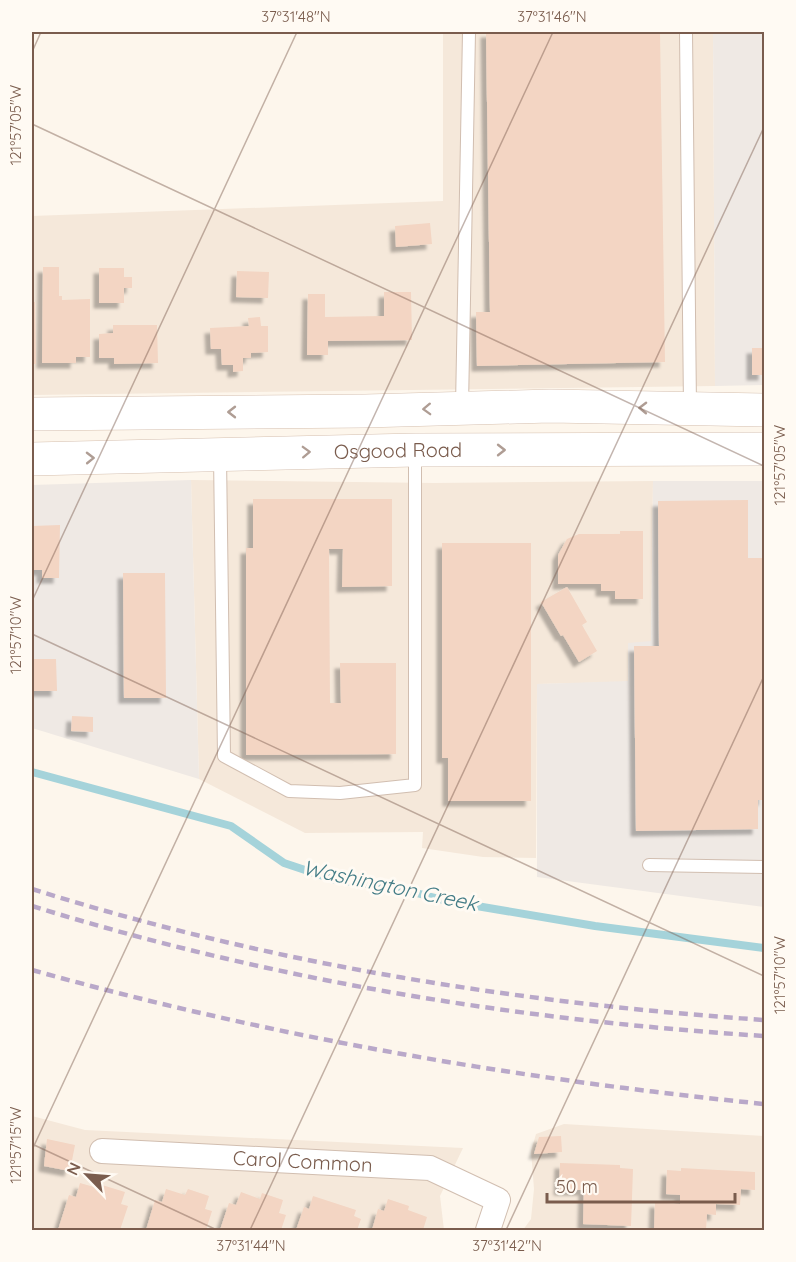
<svg xmlns="http://www.w3.org/2000/svg" width="796" height="1262" viewBox="0 0 796 1262" font-family="Quicksand,sans-serif">
  <style>
    .residential { fill: #f5e8da }
    .industrial { fill: #efe9e4 }
    .lines { fill: none; stroke-linecap: round; stroke-linejoin: round }
    .stream { stroke: #a5d3da; stroke-width: 8 }
    .building { fill: #f3d5c3; filter: url(#shadow) }
    .service-casing { stroke: #d1beb0; stroke-width: 14 }
    .minor-casing { stroke: #d1beb0; stroke-width: 26 }
    .secondary-casing { stroke: #d6c0b0; stroke-width: 34 }
    .service { stroke: #fff; stroke-width: 12 }
    .minor { stroke: #fff; stroke-width: 24 }
    .secondary { stroke: #fff; stroke-width: 33 }
    .rail { stroke: #b9a8c9; stroke-width: 4.5; stroke-dasharray: 9 6; stroke-linecap: butt }
    .oneway { stroke: #af9d94 }
    .ticks { fill: none; stroke: #7a5c4d; stroke-width: 1.5; stroke-opacity: 0.45 }
    .labels { text-anchor: middle; stroke-width: 6; stroke-linejoin: round; paint-order: stroke }
    .street-label { font-size: 20px; fill: #7a5c4d; stroke: #fffaf3 }
    .water-label { font-size: 21px; font-style: italic; fill: #437c86; stroke: #fffaf3 }
    .neatline { fill: none; stroke: #7a5c4d; stroke-width: 2 }
    .ticks-label { font-size: 15px; text-anchor: middle; fill: #7a5c4d }
  </style>
  <defs>
    <filter id="shadow"><feDropShadow dx="-5.5" dy="5.5" stdDeviation="1.5" flood-color="#0004"/></filter>
  </defs>
  <rect width="100%" height="100%" fill="#fdf6ec"/>
  <path class="residential" d="M443 32H713L715 386 32 395V216L443 201Z
    M191 480 434 483 653 481 651 641 628 682 537 684 536 858 483 857 422 848 423 832 305 833 199 779Z
    M32 1116 85 1130 463 1148 440 1196 444 1230H32Z
    M564 1124 764 1136V1230H523L531 1219 534 1189 531 1151 536 1134Z"/>
  <path class="industrial" d="M713 32H764V385L715 386Z
    M191 480 199 779 32 728V485Z
    M653 481H764V907L537 877V684L628 681V643L651 641Z"/>
  <g class="lines">
    <path class="stream" d="M32 772 231 826 284 863 332 879 401 889 447 901 595 926 764 948"/>
  </g>
  <path class="building" d="M486 32H660L665 362 477 366 476 312H490Z
    M430 223 432 244 396 247 395 226Z
    M43 267H59V296H62V300L90 299V357H76V363H42Z
    M99 268H124V277H132V288H124V303H99Z
    M237 271 269 272 268 298 236 297Z
    M384 292H411L412 340 328 341V355H307L308 294H325V317L384 316Z
    M32 302H35L36 364H32Z
    M260 317 261 326H268V352L251 353V358H243V371L233 372V365H222L221 349H211L210 328 249 326 248 318Z
    M113 325H157L158 363 114 364V358H99V334L113 333Z
    M752 348H764V375H752Z
    M253 499H392V586L342 587 343 549H329L330 703H341L340 663H396V754L246 755V548H253Z
    M748 500V558H764V800H758V829L636 831 634 646H659L658 501Z
    M60 525 59 578H42V570H32V526Z
    M620 531H643V599H615V591H601V584H558V555L567 539 579 534H620Z
    M442 543H531V801H448V758H442Z
    M123 573H165L166 698H124Z
    M567 587 587 622 582 625 597 651 579 662 563 635 561 636 541 602Z
    M32 659H56L57 691H32Z
    M72 716 93 717V732L71 731Z
    M561 1136 562 1152 534 1154 539 1137Z
    M47 1139 75 1145 70 1171 44 1166Z
    M560 1163 620 1165V1168L633 1169 631 1226 583 1224 584 1190H559Z
    M681 1168 755 1172V1190L741 1189 740 1205 716 1204V1215L707 1214 706 1230H654L655 1202 680 1204V1195L666 1194 667 1170 681 1171Z
    M80 1183 101 1189 102 1185 125 1192 121 1204 128 1206 120 1230H58L69 1195 76 1197Z
    M166 1189 185 1195 188 1189 209 1196 205 1209 212 1211 206 1230H146L155 1200 162 1202Z
    M241 1192 260 1199 262 1193 283 1200 279 1213 286 1215 281 1230H220L229 1203 236 1205Z
    M313 1196 356 1210 354 1216 361 1219 357 1230H296L304 1207 309 1209Z
    M388 1199 409 1206 408 1210 427 1217 423 1230H372L378 1209 384 1211Z"/>
  <g class="lines">
    <g class="service-casing">
      <path id="service" d="M686 32 690 407
        M462 406 469 32
        M220 456 224 756 289 791 340 793 415 785V451
        M649 865 764 867"/>
    </g>
    <g class="minor-casing">
      <g id="minor">
        <path id="s1" d="M102 1151 430 1168 498 1200 488 1230"/>
      </g>
    </g>
    <g class="secondary-casing">
      <g id="secondary">
        <path d="M32 414 365 411 550 406 764 410"/>
        <path id="s2" d="M32 459 415 450 764 449"/>
      </g>
    </g>
    <use href="#service" class="service"/>
    <use href="#minor" class="minor"/>
    <use href="#secondary" class="secondary"/>
    <path class="rail" d="M32 889C270 964 516 1003 764 1020
      M32 906C270 980 515 1020 764 1036
      M32 970C271 1037 517 1079 764 1104"/>
  </g>
  <defs><path id="oneway-chevron" d="M-2-3.5L2.5 0L-2 3.5" fill="none" stroke-width="1.6" stroke-linecap="round" stroke-linejoin="round" transform="scale(1.5)"/></defs>
  <g class="oneway">
    <use href="#oneway-chevron" transform="translate(643 408) rotate(-179)"/>
    <use href="#oneway-chevron" transform="translate(427 409) rotate(178)"/>
    <use href="#oneway-chevron" transform="translate(232 412) rotate(180)"/>
    <use href="#oneway-chevron" transform="translate(501 450)"/>
    <use href="#oneway-chevron" transform="translate(306 452) rotate(-2)"/>
    <use href="#oneway-chevron" transform="translate(90 458) rotate(-1)"/>
  </g>
  <path class="ticks" d="M32 52 41 32M32 124 764 466M32 601 297 32M32 634 764 976M32 1144 217 1230M32 1150 553 32M250 1230 764 127M506 1230 764 676M762 1230 764 1225"/>
  <g class="labels">
    <g class="street-label">
      <text dy="7" stroke="none"><textPath href="#s2" startOffset="366">Osgood Road</textPath></text>
      <text dy="7" stroke="none"><textPath href="#s1" startOffset="201">Carol Common</textPath></text>
    </g>
    <g class="water-label">
      <text transform="translate(390 886) rotate(12)" y="7">Washington Creek</text>
    </g>
  </g>
  <rect width="796" height="1262" fill="none" stroke="#fffaf3" stroke-width="66"/>
  <g transform="translate(87 1175) rotate(295)" stroke="#fffaf3" stroke-width="4.5" paint-order="stroke">
  <path d="M0-4.5L10 22L0 15L-10 22Z" fill="#7a5c4d"/>
  <text y="-9" font-size="16" font-weight="bold" text-anchor="middle" fill="#7a5c4d">N</text>
  </g>
  <path d="M547 1193v9h188v-9" fill="none" stroke="#7a5c4d" stroke-width="3"/>
  <text x="556" y="1193" font-size="18" fill="#7a5c4d" stroke="#fffaf3" stroke-width="4.5" paint-order="stroke">50 m</text>
  <rect x="33" y="33" width="730" height="1196" class="neatline"/>
  <g class="ticks-label">
    <text x="296" y="22">37°31'48"N</text>
    <text x="552" y="22">37°31'46"N</text>
    <text transform="translate(16 125) rotate(-90)" y="5">121°57'05"W</text>
    <text transform="translate(780 465) rotate(-90)" y="5">121°57'05"W</text>
    <text transform="translate(16 635) rotate(-90)" y="5">121°57'10"W</text>
    <text transform="translate(780 975) rotate(-90)" y="5">121°57'10"W</text>
    <text transform="translate(16 1145) rotate(-90)" y="5">121°57'15"W</text>
    <text x="251" y="1251">37°31'44"N</text>
    <text x="507" y="1251">37°31'42"N</text>
  </g>
</svg>
